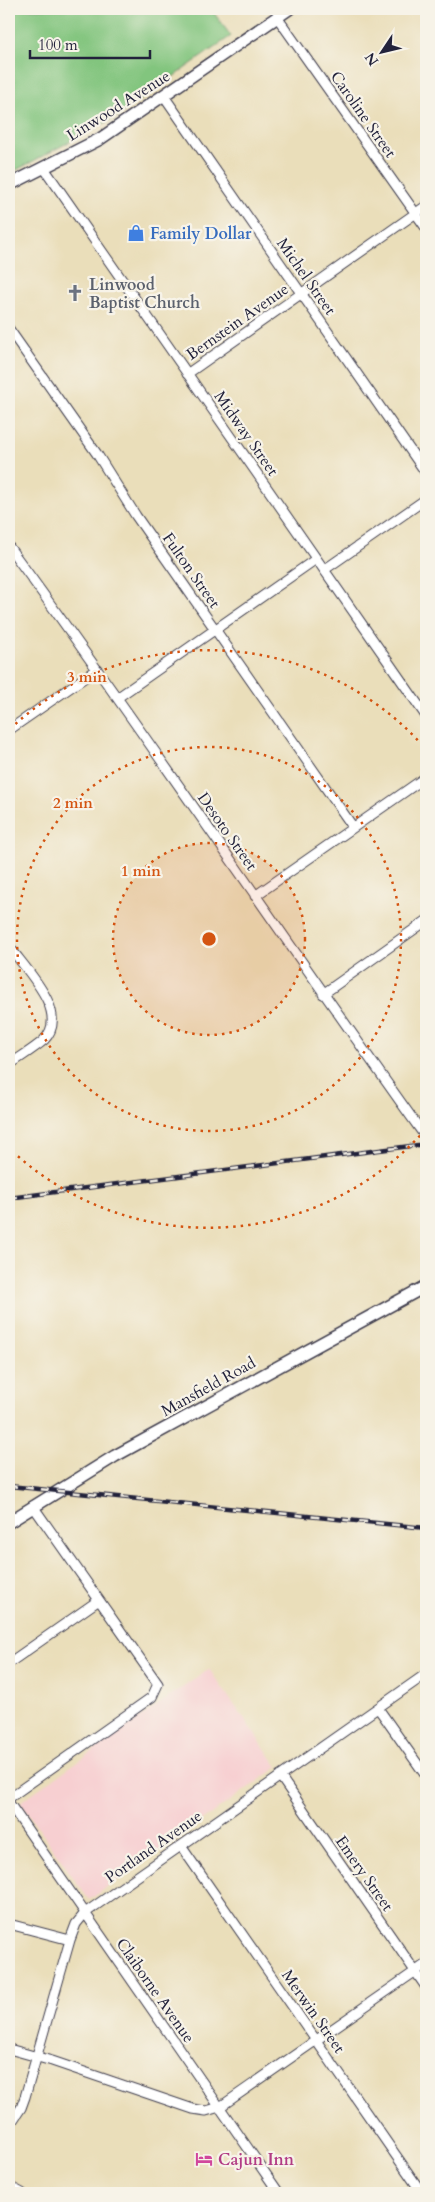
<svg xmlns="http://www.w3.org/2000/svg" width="435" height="2202" viewBox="0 0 435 2202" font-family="Cardo,serif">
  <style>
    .built { fill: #f7cfd1 }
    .green { fill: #82c57e; stroke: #52745c }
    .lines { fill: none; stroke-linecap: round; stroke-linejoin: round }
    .minor-casing { stroke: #403e4e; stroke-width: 11 }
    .major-casing { stroke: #403e4e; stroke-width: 14 }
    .minor { stroke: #fff; stroke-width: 9 }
    .major { stroke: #fff; stroke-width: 11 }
    .rail-casing { stroke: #22223b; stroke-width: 4.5 }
    .rail { stroke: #f7f3e8; stroke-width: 2.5; stroke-dasharray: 8; stroke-linecap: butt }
    .ring { fill: none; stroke: #d45411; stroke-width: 2.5; stroke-dasharray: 2.5 5 }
    .labels { text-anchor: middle; stroke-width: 4.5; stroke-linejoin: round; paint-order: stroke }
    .street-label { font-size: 16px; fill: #22223b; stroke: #f7f3e8 }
    .shop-label { font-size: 16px; font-weight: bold; fill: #366cbe; stroke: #f7f3e8; text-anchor: start }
    .worship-label { font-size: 16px; font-weight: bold; fill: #5b616d; stroke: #f7f3e8; text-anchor: start }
    .hotel-label { font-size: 16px; font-weight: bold; fill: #b23c85; stroke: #f7f3e8; text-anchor: start }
    .centre { fill: #d45411; stroke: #f7f3e8; stroke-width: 2.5 }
    .ring-label { font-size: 15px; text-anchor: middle; font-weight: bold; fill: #d45411; stroke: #f7f3e8; stroke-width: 4.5; stroke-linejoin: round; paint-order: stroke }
  </style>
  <rect width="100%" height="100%" fill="#f7f3e8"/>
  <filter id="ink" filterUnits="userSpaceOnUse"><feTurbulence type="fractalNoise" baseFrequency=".02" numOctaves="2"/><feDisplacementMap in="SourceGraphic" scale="10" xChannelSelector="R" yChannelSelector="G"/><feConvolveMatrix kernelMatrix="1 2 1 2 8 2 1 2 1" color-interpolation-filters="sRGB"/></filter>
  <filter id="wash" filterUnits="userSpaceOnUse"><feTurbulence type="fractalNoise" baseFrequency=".0096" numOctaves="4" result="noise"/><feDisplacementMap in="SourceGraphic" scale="20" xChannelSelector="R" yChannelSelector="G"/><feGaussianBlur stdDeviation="1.12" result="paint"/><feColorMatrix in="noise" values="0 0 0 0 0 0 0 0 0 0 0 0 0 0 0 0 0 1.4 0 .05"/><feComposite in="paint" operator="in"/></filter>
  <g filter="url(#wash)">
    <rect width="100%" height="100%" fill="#eadeba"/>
    <path class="built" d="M209 1669 278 1767 89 1900 20 1802Z"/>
    <path class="green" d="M9 9H211L231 36 116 117 9 174Z"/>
  </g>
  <g filter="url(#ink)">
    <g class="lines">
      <g class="minor-casing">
        <path id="minor" d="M277 17 426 228
          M164 96 426 473
          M44 168 426 716
          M9 329 97 454 136 516 353 827
          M187 374 426 206
          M9 547C150 740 283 938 422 1132
          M324 570 426 499
          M117 698 316 559
          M9 730 97 669
          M255 896 426 777
          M9 946C25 969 71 1013 44 1040 34 1049 20 1057 9 1065
          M323 994 426 921
          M9 1663 99 1600
          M378 1708 426 1776
          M280 1776 426 1987
          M9 1798 152 1697 158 1684 33 1506
          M9 1803 279 2193
          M181 1846 422 2193
          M9 1924 70 1940
          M9 2049 52 2061 193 2109 206 2111 220 2107 426 1964
          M9 2126 21 2108 25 2097 70 1940 76 1924 85 1913 426 1674
          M9 2186 22 2193"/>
      </g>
      <g class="major-casing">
        <path id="major" d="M9 185 100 139 289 9
          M9 1522 115 1456 426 1286"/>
      </g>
      <use href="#minor" class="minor"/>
      <use href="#major" class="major"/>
      <g class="rail-casing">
        <path id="rail" d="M9 1198 426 1144
          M9 1486 426 1528"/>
      </g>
      <use href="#rail" class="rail"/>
    </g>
  </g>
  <circle cx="209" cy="939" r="96" fill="#d45411" fill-opacity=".12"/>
  <g class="ring">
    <circle cx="209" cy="939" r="96"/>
    <circle cx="209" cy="939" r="192"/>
    <path d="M425 1130A289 289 0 0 1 10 1149M10 729A289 289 0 0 1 425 748"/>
  </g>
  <defs>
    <g id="shop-bare" transform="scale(1.35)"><path d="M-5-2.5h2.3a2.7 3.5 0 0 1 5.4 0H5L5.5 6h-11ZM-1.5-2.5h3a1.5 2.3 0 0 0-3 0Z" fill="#3f7fe0" stroke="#f7f3e8" stroke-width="2.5" paint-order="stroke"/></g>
    <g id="church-bare" transform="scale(1.35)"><path d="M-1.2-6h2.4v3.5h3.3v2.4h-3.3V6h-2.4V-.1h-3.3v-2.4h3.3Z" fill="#6b7280" stroke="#f7f3e8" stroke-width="2.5" paint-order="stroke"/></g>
    <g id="hotel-bare" transform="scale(1.35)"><path d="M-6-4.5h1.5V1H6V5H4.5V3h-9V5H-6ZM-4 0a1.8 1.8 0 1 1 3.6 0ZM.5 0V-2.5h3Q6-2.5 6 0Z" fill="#d1479c" stroke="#f7f3e8" stroke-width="2.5" paint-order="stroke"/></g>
  </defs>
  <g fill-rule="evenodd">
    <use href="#shop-bare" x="136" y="233"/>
    <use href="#church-bare" x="75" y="293"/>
    <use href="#hotel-bare" x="204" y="2159"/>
  </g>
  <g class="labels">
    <g class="street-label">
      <text transform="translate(118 105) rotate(-32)" y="6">Linwood Avenue</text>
      <text transform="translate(364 114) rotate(55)" y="6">Caroline Street</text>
      <text transform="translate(307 276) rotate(55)" y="6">Michel Street</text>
      <text transform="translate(237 321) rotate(-35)" y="6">Bernstein Avenue</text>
      <text transform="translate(247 433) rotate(55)" y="6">Midway Street</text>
      <text transform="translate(192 570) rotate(55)" y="6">Fulton Street</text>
      <text transform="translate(228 831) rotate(55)" y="6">Desoto Street</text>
      <text transform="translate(208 1386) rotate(-29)" y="6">Mansfield Road</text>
      <text transform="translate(153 1846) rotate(-35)" y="6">Portland Avenue</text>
      <text transform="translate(365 1873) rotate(55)" y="6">Emery Street</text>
      <text transform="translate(156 1990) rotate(55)" y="6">Claiborne Avenue</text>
      <text transform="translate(314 2011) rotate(55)" y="6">Merwin Street</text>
    </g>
    <g class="shop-label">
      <text x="150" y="239">Family Dollar</text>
    </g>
    <g class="worship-label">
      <text x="89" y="290">Linwood<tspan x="89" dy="18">Baptist Church</tspan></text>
    </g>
    <g class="hotel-label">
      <text x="218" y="2165">Cajun Inn</text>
    </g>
  </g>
  <circle cx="209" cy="939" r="8" class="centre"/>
  <g class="ring-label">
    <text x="87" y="682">3 min</text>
    <text x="73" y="808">2 min</text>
    <text x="141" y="876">1 min</text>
  </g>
  <rect width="435" height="2202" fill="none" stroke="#f7f3e8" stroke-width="30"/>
  <g transform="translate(382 52) rotate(235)" stroke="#f7f3e8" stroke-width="4" paint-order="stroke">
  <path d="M0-4L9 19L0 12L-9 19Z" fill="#22223b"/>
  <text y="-8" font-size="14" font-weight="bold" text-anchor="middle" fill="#22223b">N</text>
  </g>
  <path d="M30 50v8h120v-8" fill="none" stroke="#22223b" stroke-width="2.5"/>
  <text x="38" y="50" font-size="15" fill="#22223b" stroke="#f7f3e8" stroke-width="4" paint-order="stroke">100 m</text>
</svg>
